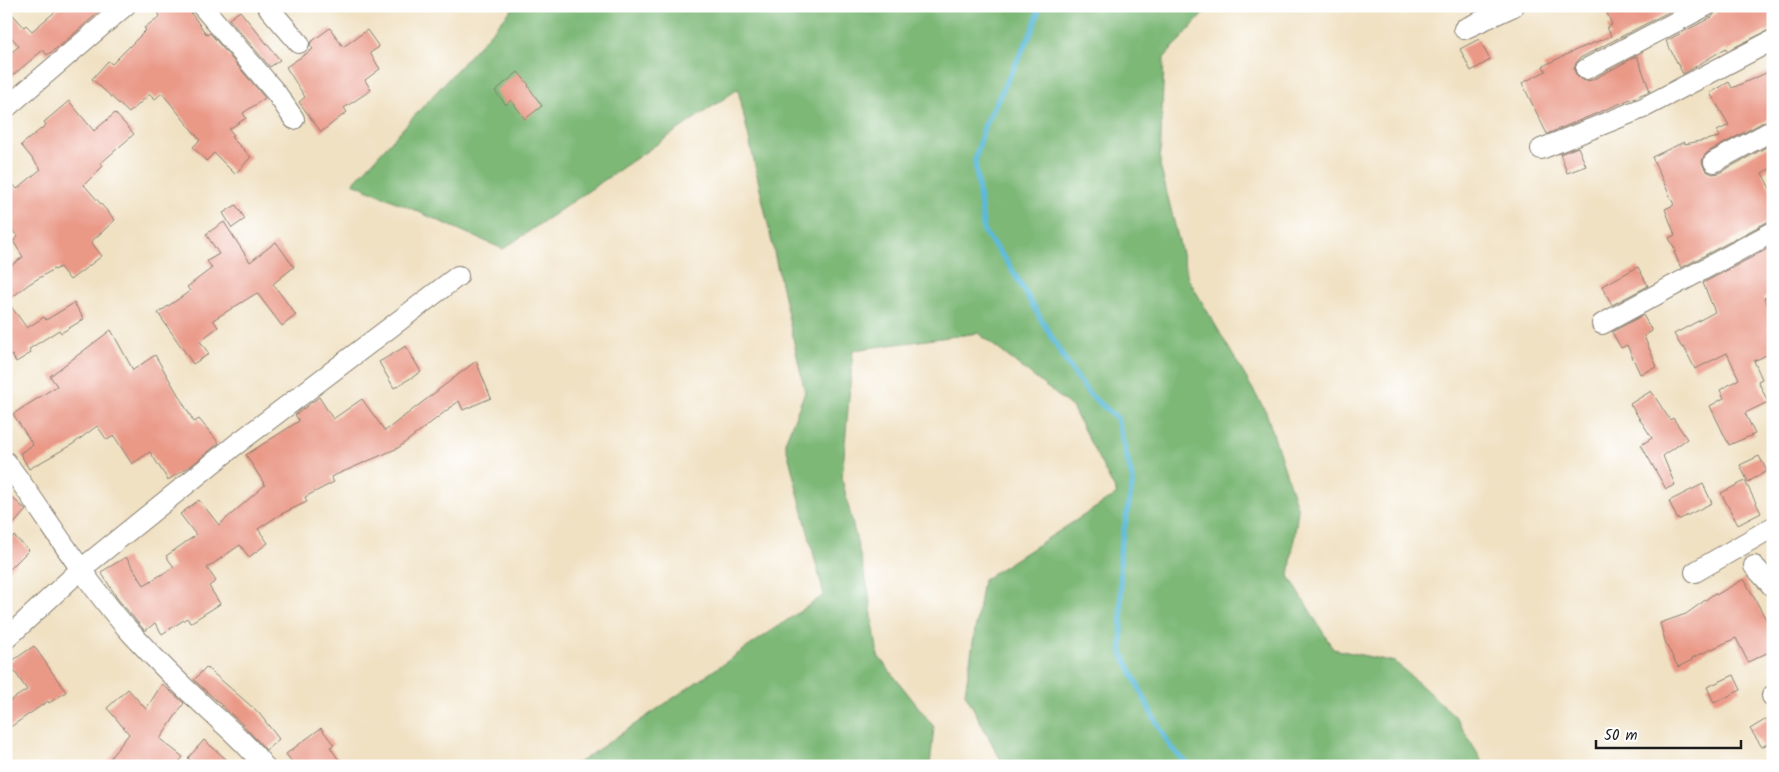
<svg xmlns="http://www.w3.org/2000/svg" width="1779" height="772" viewBox="0 0 1779 772" font-family="Kalam,sans-serif">
  <style>
    .forest { fill: #7db877; stroke: #4c6a4a }
    .lines { fill: none; stroke-linecap: round; stroke-linejoin: round }
    .stream { stroke: #5bbad9; stroke-width: 5.5 }
    .building { fill: #ea9987 }
    .street-casing { stroke: #867e70; stroke-width: 22 }
    .street { stroke: #fff; stroke-width: 20 }
  </style>
  <rect width="100%" height="100%" fill="#fff"/>
  <filter id="ink" filterUnits="userSpaceOnUse"><feTurbulence type="fractalNoise" baseFrequency=".02" numOctaves="2"/><feDisplacementMap in="SourceGraphic" scale="10" xChannelSelector="R" yChannelSelector="G"/><feConvolveMatrix kernelMatrix="1 2 1 2 8 2 1 2 1" color-interpolation-filters="sRGB"/></filter>
  <filter id="wash" filterUnits="userSpaceOnUse"><feTurbulence type="fractalNoise" baseFrequency=".0096" numOctaves="4" result="noise"/><feDisplacementMap in="SourceGraphic" scale="20" xChannelSelector="R" yChannelSelector="G"/><feGaussianBlur stdDeviation="1.12" result="paint"/><feColorMatrix in="noise" values="0 0 0 0 0 0 0 0 0 0 0 0 0 0 0 0 0 1.4 0 .05"/><feComposite in="paint" operator="in"/></filter>
  <g filter="url(#wash)">
    <rect width="100%" height="100%" fill="#f0e1c3"/>
    <path class="forest" d="M515 6H1210L1164 58 1160 165 1188 278 1266 412 1298 510 1289 576 1333 649 1395 662 1455 716 1485 766H1007L1003 764 965 693 983 580 1117 494 1072 407 978 333 853 350 842 479 868 589 878 656 934 727 930 766H574L824 595 785 442 805 392 738 89 503 249 353 183Z"/>
    <g class="lines">
      <path class="stream" d="M1040 6 1033 29 984 127 975 161 984 232 1008 263 1068 365 1089 394 1117 418 1133 481 1120 551 1122 653 1153 716 1170 746 1189 766"/>
    </g>
    <g id="blocks">
      <path class="building" d="M62 6H106L61 45 47 55 43 50 6 81V57L19 46 6 31V7L24 27 26 25 32 31Z
        M168 6H186L207 35 210 33 265 98 243 113 246 118 229 129 234 135 231 137 251 157 235 174 214 153 206 161 193 147 200 140 162 93 155 99 150 94 129 113 92 79 108 61 112 64 146 30 144 28 160 16 158 13Z
        M1604 6H1680L1580 58 1576 63 1574 69 1576 75 1580 79 1586 81 1592 80 1637 56 1650 91 1547 134 1522 83 1546 71 1543 66 1576 50 1611 36 1607 27 1612 25Z
        M1718 6H1773V28L1727 51 1726 48 1683 74 1666 41 1712 17 1716 12Z
        M240 11 280 60 270 67 229 19Z
        M330 28 343 47 367 30 379 47 370 53 380 69 365 80 371 90 344 108 347 112 321 132 299 102 305 97 286 67 313 49 310 45 311 42Z
        M1479 39 1490 60 1471 71 1460 49Z
        M1773 70V118L1767 120 1708 152 1704 156 1702 162 1704 168 1708 172 1713 174 1719 173 1772 144 1773 167 1762 173 1773 194V220L1767 222 1681 268 1674 252 1676 251 1669 238 1675 235 1665 209 1674 205 1652 157 1684 142 1685 144 1720 137 1717 131 1729 125 1710 93 1729 82 1732 88Z
        M518 72 529 85 528 86 542 106 525 119 511 100 506 105 495 91Z
        M69 101 94 131 115 113 134 134 101 163 103 166 84 185 115 220 91 242 102 256 70 280 60 267 55 270 54 269 29 284 7 301 27 328 44 317 46 320 74 303 84 319 61 333 59 330 29 349 31 353 16 362 12 355 6 358V269L23 257 13 241 18 237 6 223V175L17 189 41 169 21 145 46 125 44 122Z
        M1578 147 1586 166 1567 173 1560 154Z
        M236 205 245 219 232 228 223 213Z
        M224 222 250 262 276 242 294 267 273 284 296 315 282 326 257 293 213 320 218 327 200 341 209 354 193 364 158 313 190 291 187 287 212 268 207 261 219 254 206 234Z
        M1773 246V294L1764 298 1773 315V352L1754 361 1762 379 1758 381 1768 402 1745 413 1755 434 1729 445 1710 406 1724 398 1720 390 1739 379 1727 353 1695 369 1684 347 1682 348 1674 334 1715 312 1703 283Z
        M1638 267 1648 286 1612 305 1602 286Z
        M1643 315 1652 331 1644 336 1657 367 1640 374 1627 345 1621 348 1612 332Z
        M111 330 133 370 155 355 194 422 199 419 219 443 192 465 168 480 150 452 132 464 114 436 107 440 97 426 73 444 29 469 20 453 33 445 13 414 57 386 50 376Z
        M406 346 421 372 394 388 379 362Z
        M476 361 491 398 463 410 459 401 398 448 331 477 334 482 305 497 307 502 281 514 258 529 268 543 249 557 240 545 207 568 216 581 209 586 220 604 190 623 187 618 162 634 155 623 145 631 117 598 101 572 126 557 144 585 174 567 166 556 196 535 180 514 199 500 219 525 265 485 246 455 299 421 295 415 319 397 333 419 362 399 385 431Z
        M1651 391 1670 420 1673 418 1687 439 1663 456 1675 485 1666 489 1641 445 1652 438 1630 404Z
        M1759 456 1767 471 1748 482 1740 465Z
        M1745 481 1761 513 1738 525 1721 493Z
        M1703 484 1712 503 1678 520 1669 501Z
        M6 492 26 510 6 533Z
        M14 536 29 550 6 573V544Z
        M1744 579 1767 621 1773 618V650L1748 662 1736 638 1692 658V660L1678 667 1666 644 1660 623 1686 614 1715 593 1716 595Z
        M34 646 66 692 49 703 48 701 6 730V703L27 690 9 663Z
        M206 667 258 712 279 739 266 750 243 725 194 680Z
        M1734 675 1741 690 1714 703 1707 687Z
        M162 684 184 703 160 739 183 757 176 766H104L129 734 107 708 128 689 146 709Z
        M1773 715V740L1762 747 1750 729Z
        M321 728 334 745 330 747 343 766H295L286 754Z
        M204 740 234 766H197L188 758Z"/>
    </g>
  </g>
  <g filter="url(#ink)">
    <use href="#blocks" fill-opacity="0" stroke="#867e70" stroke-width="1"/>
    <g class="lines">
      <g class="street-casing">
        <path id="street" d="M202 6 277 94 294 119
          M267 6 299 43
          M1464 29 1514 6
          M1586 69 1706 6
          M6 108 125 6
          M1541 149 1643 108 1773 40
          M1714 162 1773 130
          M1602 324 1773 232
          M6 462C49 519 84 581 132 634 154 658 178 682 202 704 223 724 247 743 264 766
          M1754 566 1773 587
          M1695 572 1773 527
          M6 639 80 570 234 446 458 276
          M1772 696H1773"/>
      </g>
      <use href="#street" class="street"/>
    </g>
  </g>
  <rect width="1779" height="772" fill="none" stroke="#fff" stroke-width="25"/>
  <path d="M1596 740v8h145v-8" fill="none" stroke="#1c1c1c" stroke-width="2.5"/>
  <text x="1604" y="740" font-size="15" fill="#1c1c1c" stroke="#ffffff" stroke-width="4" paint-order="stroke">50 m</text>
</svg>
